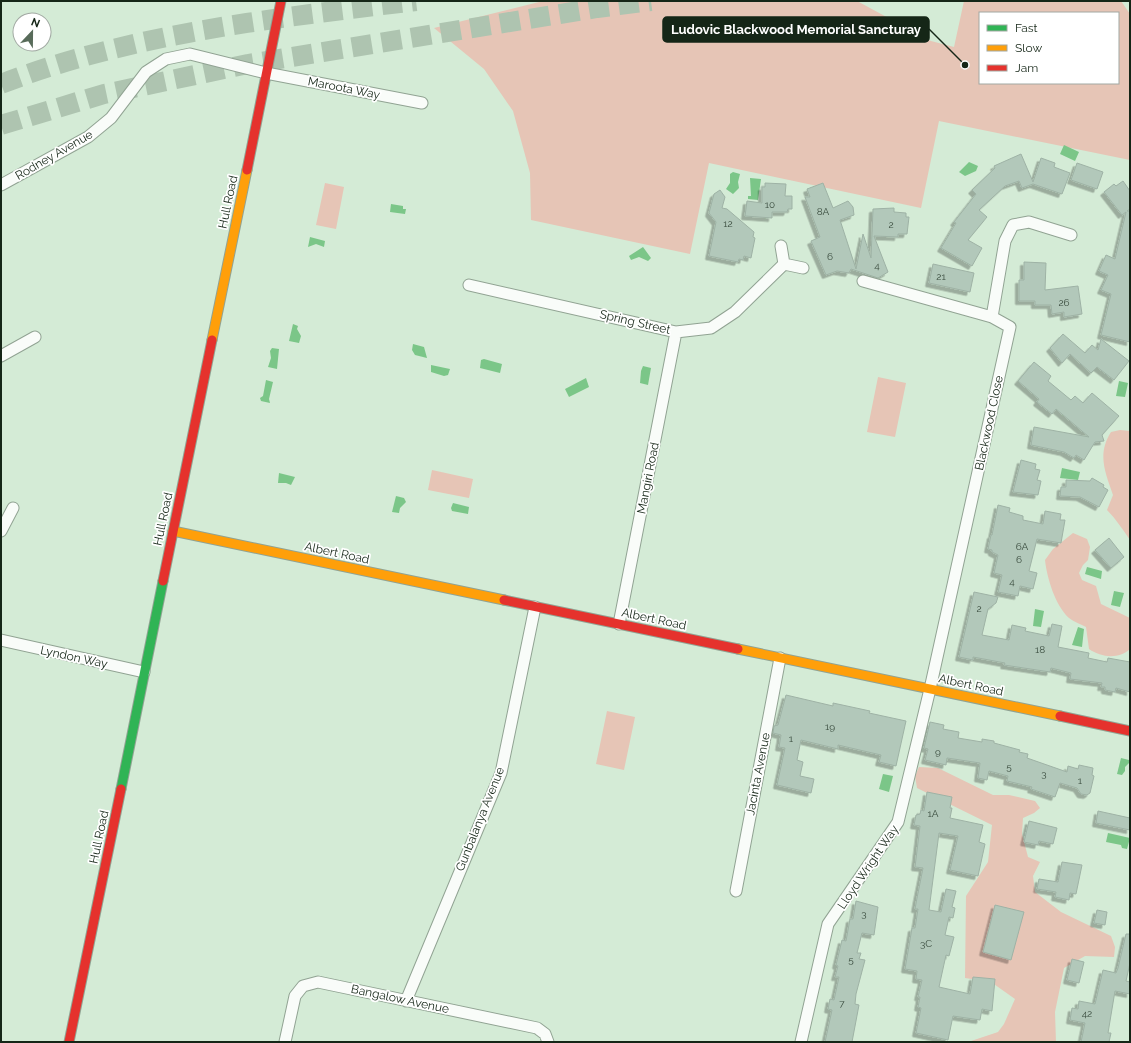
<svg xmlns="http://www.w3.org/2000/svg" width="1131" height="1043" viewBox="0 0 1131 1043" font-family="Raleway,sans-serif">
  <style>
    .green { fill: #e6c5b6; fill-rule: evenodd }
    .water { fill: #7bc688 }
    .building { fill: #b2c8ba; stroke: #9eb2a5; filter: url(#shadow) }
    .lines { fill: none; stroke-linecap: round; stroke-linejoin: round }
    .highway-tunnel { stroke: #aec4b0; stroke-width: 20; stroke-dasharray: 20 10; stroke-linecap: butt }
    .street-casing { stroke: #91a393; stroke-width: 13 }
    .fast-casing { stroke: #91a393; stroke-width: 11 }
    .slow-casing { stroke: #91a393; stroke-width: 11 }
    .jam-casing { stroke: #91a393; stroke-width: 11 }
    .street { stroke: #f9fcf9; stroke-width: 11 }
    .fast { stroke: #30b455; stroke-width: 9 }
    .slow { stroke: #ff9f0a; stroke-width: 9 }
    .jam { stroke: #e5322d; stroke-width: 9 }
    .labels { text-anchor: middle; stroke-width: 3.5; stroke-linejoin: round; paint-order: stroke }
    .number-label { font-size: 10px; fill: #3c4e40 }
    .street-label { font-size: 12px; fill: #152617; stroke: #fff }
    .leader { fill: none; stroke: #152617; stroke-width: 1.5 }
    .callout-dot { fill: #152617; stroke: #fff; stroke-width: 1.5 }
    .callout { fill: #152617; stroke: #152617; stroke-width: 1.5 }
    .callout-label { font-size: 13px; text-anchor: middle; font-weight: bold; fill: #fff }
  </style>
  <defs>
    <filter id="shadow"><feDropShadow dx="-3.5" dy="3.5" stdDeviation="0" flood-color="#0004"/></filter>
  </defs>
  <rect width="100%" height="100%" fill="#d4ebd6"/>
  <path class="green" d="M543 1H857L931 41 954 47 964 1H1121L1130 14V160L939 121 921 208 709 163 690 254 531 220 530 173 513 111 484 69 434 28ZM980 13H1118V83H980Z
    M325 183 344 187 336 229 316 225Z
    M878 377 906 383 895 437 867 432Z
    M1120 430 1130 431V540C1123 530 1116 519 1107 510L1113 495C1105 472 1097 454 1111 432Z
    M432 470 473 479 469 498 428 490Z
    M1073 533 1087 539 1090 547 1088 560 1083 565 1079 573 1082 580 1096 586 1101 604 1130 618V649C1119 659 1102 658 1089 649L1086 627C1081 624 1074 622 1069 618 1055 605 1047 578 1045 560L1053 549Z
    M607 711 635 717 624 770 596 764Z
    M919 767 938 768 993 795H1009L1035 801 1040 808 1034 813 1023 818 1022 834 1028 857 1040 862 1033 876 1035 892 1061 912 1111 936 1115 947 1114 957 1085 956 1064 968 1055 1012 1056 1042H968L998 1032 1004 1024 1015 999 991 982 965 978 966 896 988 862 992 825 917 788 915 776Z"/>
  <path class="water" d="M1064 145 1079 152 1075 161 1060 154Z
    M969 162 978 166 976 171 965 176 959 172Z
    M733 172 740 174 738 182 739 188 733 194 726 189 730 183V174Z
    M750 178 761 179 758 200 748 199V196H751Z
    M391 204 403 206V209H406L405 214 390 212Z
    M310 237 325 241 324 247 316 244 308 247Z
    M643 247 651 258 648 261 639 257 631 260 629 256Z
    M293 324 298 326 297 329 301 336 299 343 289 341Z
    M413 344 424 347 427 358 415 355 412 350Z
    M272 348 279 349 277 369 268 367 271 358 270 351Z
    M484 359 502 364 500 373 480 368 481 360Z
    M431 365 450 369 448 375 444 376 431 372Z
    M643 366 651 368 648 385 640 383 641 371Z
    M586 378 589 387 569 397 565 389Z
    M266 380 273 382 269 399 270 403 261 401 260 398 263 396Z
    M1119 381 1128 383 1125 397 1116 396Z
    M1062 468 1080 472 1078 480 1060 478Z
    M279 473 295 477 291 485 286 483H278Z
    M396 496 404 498 406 502 400 508 399 513 392 512Z
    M453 503 469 507 468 514 452 511 451 508Z
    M1087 567 1102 571 1101 579 1085 574Z
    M1114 591 1124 593 1120 607 1111 605Z
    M1035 609 1044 611 1041 627 1033 626Z
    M1078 627 1084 629 1082 647 1072 645Z
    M1121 758 1129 760 1130 762 1125 767V771L1122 775 1117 774Z
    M883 774 893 776 889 792 879 789Z
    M1108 833 1130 838 1127 849 1122 848 1121 845 1106 842Z"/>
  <path class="building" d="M1021 154 1033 182 1041 158 1055 163 1054 167 1070 173 1062 194 1033 184 1022 188 1019 181 1005 186 979 210 987 217 968 240 982 248 972 266 941 248 956 223 954 222 976 194 972 190 995 168 994 166Z
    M1077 163 1103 172 1097 189 1071 180Z
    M1123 181 1130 191V209L1127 211H1130V342L1101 335 1111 294 1101 290 1108 275 1099 271 1106 255 1115 259 1126 212 1122 215 1104 192 1114 184 1116 186Z
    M765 183 786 184 785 196H792V209H788L787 212H772V218L745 216 747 201 762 203V187H765Z
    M823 183 833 208 848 201 853 207 854 215 840 220 856 269 863 234 871 258 873 209 894 208V212L906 213V217H909L907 234H898V237L874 236 888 272 878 278 851 269 849 273 837 271 826 275 811 241 820 237 805 197H810L807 189Z
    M720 190 725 197 722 208 727 209 754 232 753 237 755 238 751 258 744 256 743 260 739 259 738 262 709 256 716 222 709 213 714 194Z
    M1024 262 1046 263 1045 290 1078 286 1082 314 1064 317V312L1052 314 1051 305H1035V301H1019V280H1024Z
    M933 264 974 273 970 292 929 283Z
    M1063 334 1085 353 1092 345 1098 350 1101 339 1129 361 1114 380 1097 367 1091 373 1070 354 1062 363 1050 348Z
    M1034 362 1051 376 1048 381 1071 400 1075 396 1083 403 1092 393 1119 416 1102 435 1104 441 1095 442 1084 460 1076 455 1074 458 1064 452 1031 445 1034 427 1089 437 1056 409 1052 414 1037 402 1039 399 1018 381Z
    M1021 460 1036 464 1035 469 1040 470 1037 480 1041 481 1038 495 1013 492Z
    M1092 478 1104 485 1103 487 1108 490 1099 507 1080 497 1060 496 1061 487H1066V480L1090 481Z
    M998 505 1010 508 1009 512 1023 516V520L1043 524 1045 511 1061 514 1060 520H1065L1061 543 1037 539 1029 571 1037 573 1033 589 1020 586 1018 596 998 592 1002 575 994 573 998 555 992 552V550L988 549 991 535H992Z
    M1109 538 1124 557 1111 568 1095 550Z
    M974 592 998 597 996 603 988 609 982 635 1009 640 1012 625 1026 628 1025 631 1049 636 1052 624 1062 626 1058 647 1089 653 1088 658 1107 662 1108 658 1130 662V692L1116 688 1115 692 1105 690V687H1101L1102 683 1070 679 1071 673 1051 668 1050 672 1004 665 1005 663 973 657V660L959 657Z
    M786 695 833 706V703L870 711 869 713 906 721 896 766 879 762 881 755 838 745V749L801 740 797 760 803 762 800 776 814 779 811 793 777 785 785 748 779 747 781 735 773 733 774 726 778 725Z
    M930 722 944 725 943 729 959 732 958 738 982 742V739L994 741V743L1020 750 1019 752 1028 754 1027 758 1067 772 1068 766 1078 769 1079 765 1093 768 1092 775 1094 776 1090 793 1087 795 1081 794 1077 788 1060 783 1055 797 1031 789 1032 787 1007 781 1008 776 989 771 987 780 978 778 980 763 947 758 946 765 925 760 928 749 924 748Z
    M927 792 952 797 950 808H952L950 818 983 825 979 842 985 844 978 876 950 870 958 836 939 833 929 910 941 912 946 889 956 891 952 907 955 908 953 918 949 917 945 935 954 937 949 956 946 955 939 987 970 994 973 977 995 979 992 1011 982 1009 980 1020 953 1016 948 1040 916 1033 921 1008 918 1007 920 997H918L922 980 916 979 917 971 905 969 912 928H915L918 909H915L917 898 923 868 915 867 920 826 914 825 916 815 920 814 921 810 924 811Z
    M1098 811 1130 818V830L1096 823Z
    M1029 821 1057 828 1053 844 1039 841 1038 845 1024 842Z
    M1062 862 1082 865 1076 894 1070 893 1069 900 1055 897 1056 892 1037 889 1039 879 1058 882Z
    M856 901 878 907 874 935 862 933 857 953H861L859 959 865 960 856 994 855 1004 859 1005 852 1042H825L832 1010 828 1009 830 999 834 1000 839 977H835L838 966 836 965 842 940 846 941 850 919H853Z
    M995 905 1024 912 1011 960 983 952Z
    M1097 910 1107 912 1105 925 1094 923Z
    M1126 934H1130V963L1126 981 1130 982V994L1115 991 1108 1033H1111L1109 1042H1081L1085 1023 1070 1020 1072 1008 1078 1009 1079 1001 1095 1004 1103 970 1116 973 1118 968Z
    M1072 959 1084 962 1079 983 1067 980Z"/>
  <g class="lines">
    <path class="highway-tunnel" d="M1 84C132 33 277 18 416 1
      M1 125 104 94 248 64 597 8 651 1"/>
    <g class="street-casing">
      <path id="street" d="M1 185 88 137 111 118 146 72 166 59 190 54 266 73 422 103
        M781 246 784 264
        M863 281 992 317
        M469 285 676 332 711 328 735 312 784 264 803 268
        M1 356 35 337
        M1 531 13 508
        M619 624 676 332
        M1 640 144 672
        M736 891 780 658
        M406 1001 501 773 535 607
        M285 1042 295 996 303 986 318 982 537 1028 545 1034 548 1042
        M801 1042 828 924 898 822 930 689 1010 327 992 317 1005 241 1013 225 1029 222 1071 235"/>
    </g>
    <g class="fast-casing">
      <path id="fast" d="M121 789 163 581"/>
    </g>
    <g class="slow-casing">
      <path id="slow" d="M212 340 247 170
        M173 531 504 600
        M738 649 1060 716"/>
    </g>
    <g class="jam-casing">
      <path id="jam" d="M247 170 281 1
        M163 581 212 340
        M504 600 738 649
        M1060 716 1130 731
        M69 1042 121 789"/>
    </g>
    <use href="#street" class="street"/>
    <use href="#fast" class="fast"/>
    <use href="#slow" class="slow"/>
    <use href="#jam" class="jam"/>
  </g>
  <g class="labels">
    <g class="number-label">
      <text x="770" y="208">10</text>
      <text x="823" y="215">8A</text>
      <text x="728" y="227">12</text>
      <text x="891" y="228">2</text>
      <text x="830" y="260">6</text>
      <text x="877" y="269">4</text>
      <text x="941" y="280">21</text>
      <text x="1064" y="306">26</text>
      <text x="1022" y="550">6A</text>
      <text x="1019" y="563">6</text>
      <text x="1012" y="585">4</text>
      <text x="979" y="612">2</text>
      <text x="1040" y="653">18</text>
      <text x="830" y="730">19</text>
      <text x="791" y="742">1</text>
      <text x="938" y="755">9</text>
      <text x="1009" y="770">5</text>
      <text x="1044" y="777">3</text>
      <text x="1080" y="784">1</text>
      <text x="933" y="817">1A</text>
      <text x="864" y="917">3</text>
      <text x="926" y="947">3C</text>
      <text x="851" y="963">5</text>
      <text x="842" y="1007">7</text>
      <text x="1087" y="1017">42</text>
    </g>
    <g class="street-label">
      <text transform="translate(344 88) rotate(11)" y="4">Maroota Way</text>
      <text transform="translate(54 155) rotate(-30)" y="4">Rodney Avenue</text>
      <text transform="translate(228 202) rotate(-78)" y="4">Hull Road</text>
      <text transform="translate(635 322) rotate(13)" y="4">Spring Street</text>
      <text transform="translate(989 423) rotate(-78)" y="4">Blackwood Close</text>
      <text transform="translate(648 478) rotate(-79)" y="4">Mangiri Road</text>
      <text transform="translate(163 519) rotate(-78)" y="4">Hull Road</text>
      <text transform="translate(337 553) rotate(12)" y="4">Albert Road</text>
      <text transform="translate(654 619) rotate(12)" y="4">Albert Road</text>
      <text transform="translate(74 657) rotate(12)" y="4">Lyndon Way</text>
      <text transform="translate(971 685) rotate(12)" y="4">Albert Road</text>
      <text transform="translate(758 774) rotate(-79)" y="4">Jacinta Avenue</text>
      <text transform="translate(480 819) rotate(-68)" y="4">Gunbalanya Avenue</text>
      <text transform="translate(99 837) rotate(-78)" y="4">Hull Road</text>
      <text transform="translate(868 867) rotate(-56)" y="4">Lloyd Wright Way</text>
      <text transform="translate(400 999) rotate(12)" y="4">Bangalow Avenue</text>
    </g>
  </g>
  <path class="leader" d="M965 65L929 29"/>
  <circle class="callout-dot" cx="965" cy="65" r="4"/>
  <rect class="callout" x="663" y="17" width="266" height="25" rx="4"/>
  <g class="callout-label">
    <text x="796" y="34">Ludovic Blackwood Memorial Sancturay</text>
  </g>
  <rect width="1131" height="1043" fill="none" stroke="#152617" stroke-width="4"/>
  <rect x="979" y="12" width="140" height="72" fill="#ffffff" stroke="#a1a8a2"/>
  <rect x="987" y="25" width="20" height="6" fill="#30b455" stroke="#a1a8a2"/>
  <text x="1015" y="32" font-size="12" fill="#152617">Fast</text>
  <rect x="987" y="45" width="20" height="6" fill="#ff9f0a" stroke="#a1a8a2"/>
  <text x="1015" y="52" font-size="12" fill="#152617">Slow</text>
  <rect x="987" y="65" width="20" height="6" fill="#e5322d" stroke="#a1a8a2"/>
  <text x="1015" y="72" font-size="12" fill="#152617">Jam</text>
  <g transform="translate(32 32) rotate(22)"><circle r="19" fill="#ffffff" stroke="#a1a8a2"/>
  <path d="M0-3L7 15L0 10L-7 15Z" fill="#586b5a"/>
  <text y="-6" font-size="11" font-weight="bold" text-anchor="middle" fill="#152617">N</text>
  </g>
</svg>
